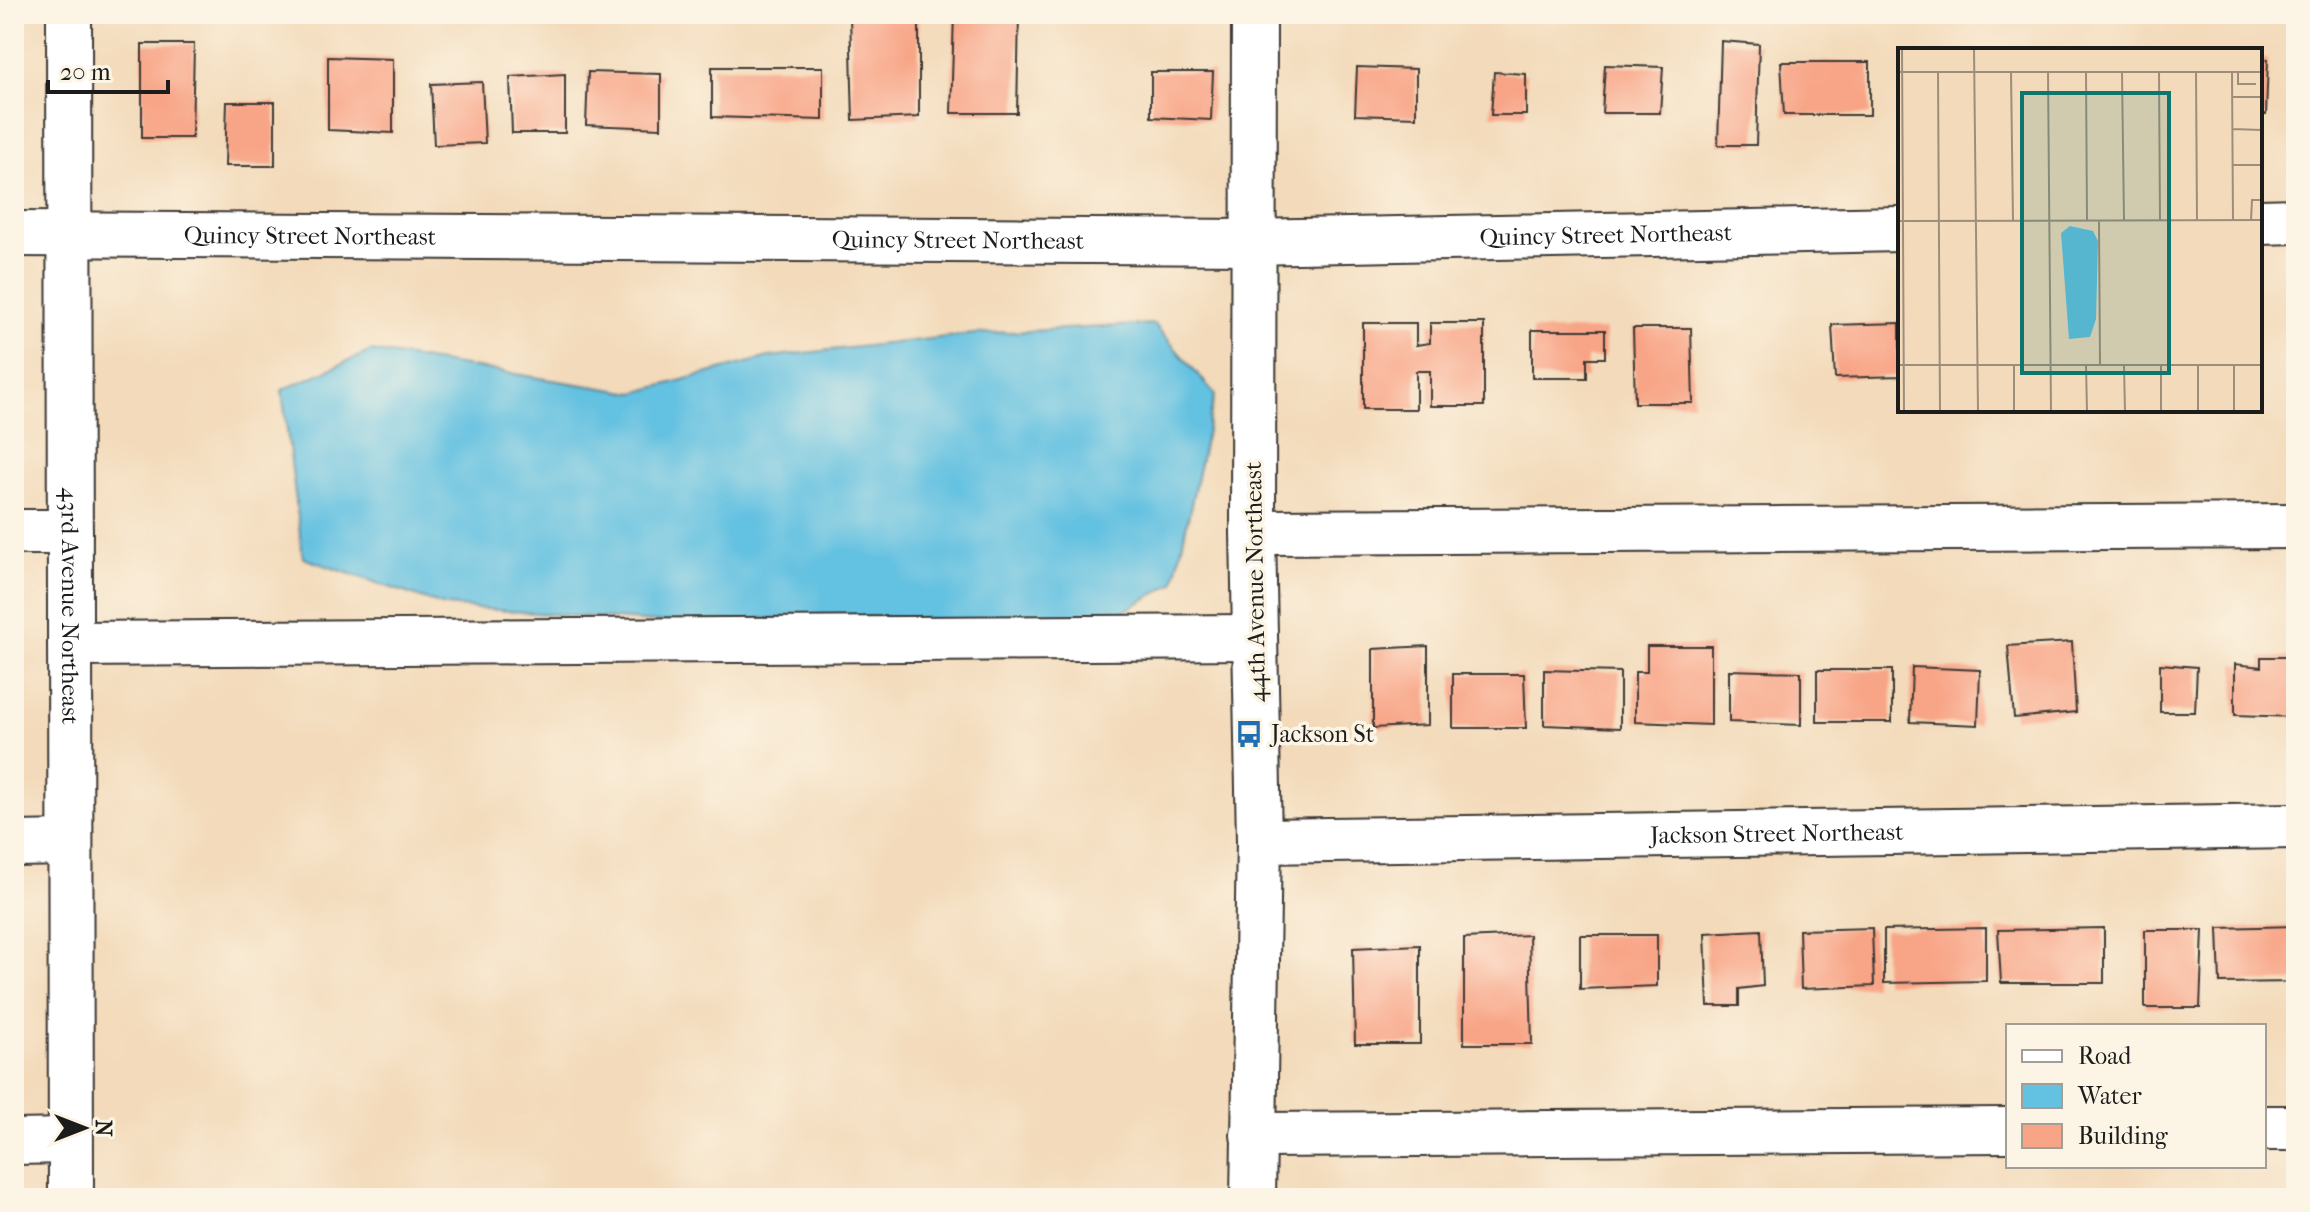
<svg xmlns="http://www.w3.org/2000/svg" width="2310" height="1212" viewBox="0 0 2310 1212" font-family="'IM FELL French Canon',serif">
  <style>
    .water { fill: #63c1e1; stroke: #406e7e; stroke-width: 2 }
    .building { fill: #f8a486 }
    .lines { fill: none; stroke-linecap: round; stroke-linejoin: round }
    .minor-casing { stroke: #3c3834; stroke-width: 48 }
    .minor { stroke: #fff; stroke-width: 44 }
    .labels { text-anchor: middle; stroke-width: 7; stroke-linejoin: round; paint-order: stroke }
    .street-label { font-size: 24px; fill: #1c1c1c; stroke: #fcf5e5 }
    .poi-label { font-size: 24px; fill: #1c1c1c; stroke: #fcf5e5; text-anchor: start }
    .inset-road { fill: none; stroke: #9d8e7b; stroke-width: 2 }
    .view { fill: #0f766e; fill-opacity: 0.15; stroke: #0f766e; stroke-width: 4 }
    .inset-edge { fill: none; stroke: #1c1c1c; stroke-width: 4 }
  </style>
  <rect width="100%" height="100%" fill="#fcf5e5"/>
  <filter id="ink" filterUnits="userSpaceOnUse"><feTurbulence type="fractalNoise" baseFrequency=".0125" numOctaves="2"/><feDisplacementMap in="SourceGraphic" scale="16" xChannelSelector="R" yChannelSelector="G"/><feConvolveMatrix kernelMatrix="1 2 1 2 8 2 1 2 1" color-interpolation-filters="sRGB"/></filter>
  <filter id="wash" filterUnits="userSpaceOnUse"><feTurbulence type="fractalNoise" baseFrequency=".006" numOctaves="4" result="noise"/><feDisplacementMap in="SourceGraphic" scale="32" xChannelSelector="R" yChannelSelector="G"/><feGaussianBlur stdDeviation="1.8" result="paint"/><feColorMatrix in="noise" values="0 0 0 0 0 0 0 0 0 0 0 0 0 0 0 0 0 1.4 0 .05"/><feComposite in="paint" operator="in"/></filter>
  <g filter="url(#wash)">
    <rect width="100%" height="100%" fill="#f3daba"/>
    <path class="water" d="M1154 324 1215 394 1174 583 1090 630 887 617 654 622 445 606 303 558 282 390 371 351 634 393 769 357 974 334Z"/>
    <g id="blocks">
      <path class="building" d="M850 14H919V117L853 120Z
        M954 14H1019L1017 113H951Z
        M1721 41 1759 44 1756 145H1718Z
        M142 44H194L192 138H142Z
        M328 57 393 59V133L328 130Z
        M2260 59H2268L2266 115H2260Z
        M1781 62H1870V115H1784Z
        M1605 65 1663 67 1660 113H1602Z
        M712 67H823V120L712 117Z
        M1357 67 1416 69V117L1355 115Z
        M588 72 661 74V128L586 125Z
        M1151 72H1213L1211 120 1151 117Z
        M1494 72 1526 74V115H1491Z
        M565 74V133H512L510 77Z
        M482 82 485 143 434 145 431 84Z
        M227 102H275V166H225Z
        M1363 323H1416V345L1430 343V323H1484V406H1430V371H1416V409H1363Z
        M1900 323V376L1835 378 1832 325Z
        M1633 328H1691L1693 403H1635Z
        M1532 330H1605V358H1587V378H1532Z
        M2072 642 2076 712 2014 718 2008 646Z
        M1428 646V725L1373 728V649Z
        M1647 646H1711V725L1635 722V672H1647Z
        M2261 657H2296V717L2235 715V664L2261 667Z
        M2160 664 2197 667 2195 712H2160Z
        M1912 667 1980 670 1978 725 1910 722Z
        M1544 670 1620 672V728L1544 725Z
        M1729 670 1801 672V725L1729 722Z
        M1817 670H1892V722H1817Z
        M1453 674H1524L1526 728H1453Z
        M2296 926V982L2220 983 2218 928Z
        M1872 928 1874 986 1801 989 1799 930Z
        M1986 928V981L1884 983V930Z
        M2104 928V983H2001L1998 930Z
        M1761 930 1763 986 1739 989V1006H1708L1705 933Z
        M2145 930H2203L2200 1008H2145Z
        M1529 935 1532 1044H1464V938Z
        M1580 935H1657V986L1580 989Z
        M1420 945V1044H1355L1353 948Z"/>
    </g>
  </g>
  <g filter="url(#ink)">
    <use href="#blocks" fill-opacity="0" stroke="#3c3834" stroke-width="2"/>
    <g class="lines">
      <g class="minor-casing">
        <g id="minor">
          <path id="s1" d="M69 14 71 1198"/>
          <path d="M2260 222 2296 221"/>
          <path id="s2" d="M14 234 1253 242 1900 229"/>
          <path d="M14 532H70"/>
          <path d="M1253 532 2296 526"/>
          <path d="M70 644 1255 637"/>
          <path id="s3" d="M1259 841 2296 826"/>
          <path d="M14 844 70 843"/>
          <path d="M2264 1128H2296"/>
          <path d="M1253 1135 2008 1130"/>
          <path d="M14 1142 70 1141"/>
          <path d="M1253 1198 1259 841 1253 532 1254 14"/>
        </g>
      </g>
      <use href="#minor" class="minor"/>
    </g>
  </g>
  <defs>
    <g id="bus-bare" transform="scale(2.16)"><path d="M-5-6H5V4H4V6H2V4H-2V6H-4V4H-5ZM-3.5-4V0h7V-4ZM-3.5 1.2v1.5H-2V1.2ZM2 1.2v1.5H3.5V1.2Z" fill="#1f6fb2" stroke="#fcf5e5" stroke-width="2.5" paint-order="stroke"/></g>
  </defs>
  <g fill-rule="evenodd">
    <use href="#bus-bare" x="1249" y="734"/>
  </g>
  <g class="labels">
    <g class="street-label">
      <text dy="8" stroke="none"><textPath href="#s2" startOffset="296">Quincy Street Northeast</textPath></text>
      <text dy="8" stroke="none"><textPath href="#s2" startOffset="1592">Quincy Street Northeast</textPath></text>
      <text dy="8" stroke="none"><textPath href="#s2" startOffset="944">Quincy Street Northeast</textPath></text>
      <text transform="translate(1255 582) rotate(-91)" y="8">44th Avenue Northeast</text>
      <text dy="8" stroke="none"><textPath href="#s1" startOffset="592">43rd Avenue Northeast</textPath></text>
      <text dy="8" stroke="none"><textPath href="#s3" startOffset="518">Jackson Street Northeast</textPath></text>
    </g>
    <g class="poi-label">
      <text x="1271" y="742">Jackson St</text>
    </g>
  </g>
  <g transform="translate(1898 48)">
    <rect width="364" height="364" fill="#f3daba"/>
    <path d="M172 178 195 183 200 193 198 271 192 289 171 291 163 185Z" fill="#63c1e1"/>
    <path class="inset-road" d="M4 0 6 364M76 0 80 364M0 24H364M40 24 42 364M113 24 115 173M150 24 153 364M188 24 189 173M224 24 226 172M261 24 262 173M298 24 299 173M334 24 335 173M340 24V36H358M334 49H364M334 81 364 82M335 117H364M353 172 354 152H364M0 173 364 172M201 173 202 317M0 317H364M116 317V364M188 317 189 364M226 317 227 364M263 317V364M300 317V364M336 317V364"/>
    <path class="view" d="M124 45H271V325H124Z"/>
    <rect width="364" height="364" class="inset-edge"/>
  </g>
  <rect width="2310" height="1212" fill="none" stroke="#fcf5e5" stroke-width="48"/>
  <rect x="2006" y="1024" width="260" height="144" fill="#fcf5e5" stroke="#a29e95" stroke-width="2"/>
  <rect x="2022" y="1050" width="40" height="12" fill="#ffffff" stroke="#a29e95" stroke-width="2"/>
  <text x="2078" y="1064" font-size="24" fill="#1c1c1c">Road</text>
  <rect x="2022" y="1084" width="40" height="24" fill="#63c1e1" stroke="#a29e95" stroke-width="2"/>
  <text x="2078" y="1104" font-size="24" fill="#1c1c1c">Water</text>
  <rect x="2022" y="1124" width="40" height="24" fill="#f8a486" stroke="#a29e95" stroke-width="2"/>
  <text x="2078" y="1144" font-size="24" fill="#1c1c1c">Building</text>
  <g transform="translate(84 1128) rotate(90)" stroke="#fcf5e5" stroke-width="6" paint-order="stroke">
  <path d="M0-6L14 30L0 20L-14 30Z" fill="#1c1c1c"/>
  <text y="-12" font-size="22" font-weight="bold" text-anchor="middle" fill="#1c1c1c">N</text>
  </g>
  <path d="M48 80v12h120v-12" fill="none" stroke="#1c1c1c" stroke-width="4"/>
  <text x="60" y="80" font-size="24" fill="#1c1c1c" stroke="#fcf5e5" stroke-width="6" paint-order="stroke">20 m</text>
</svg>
